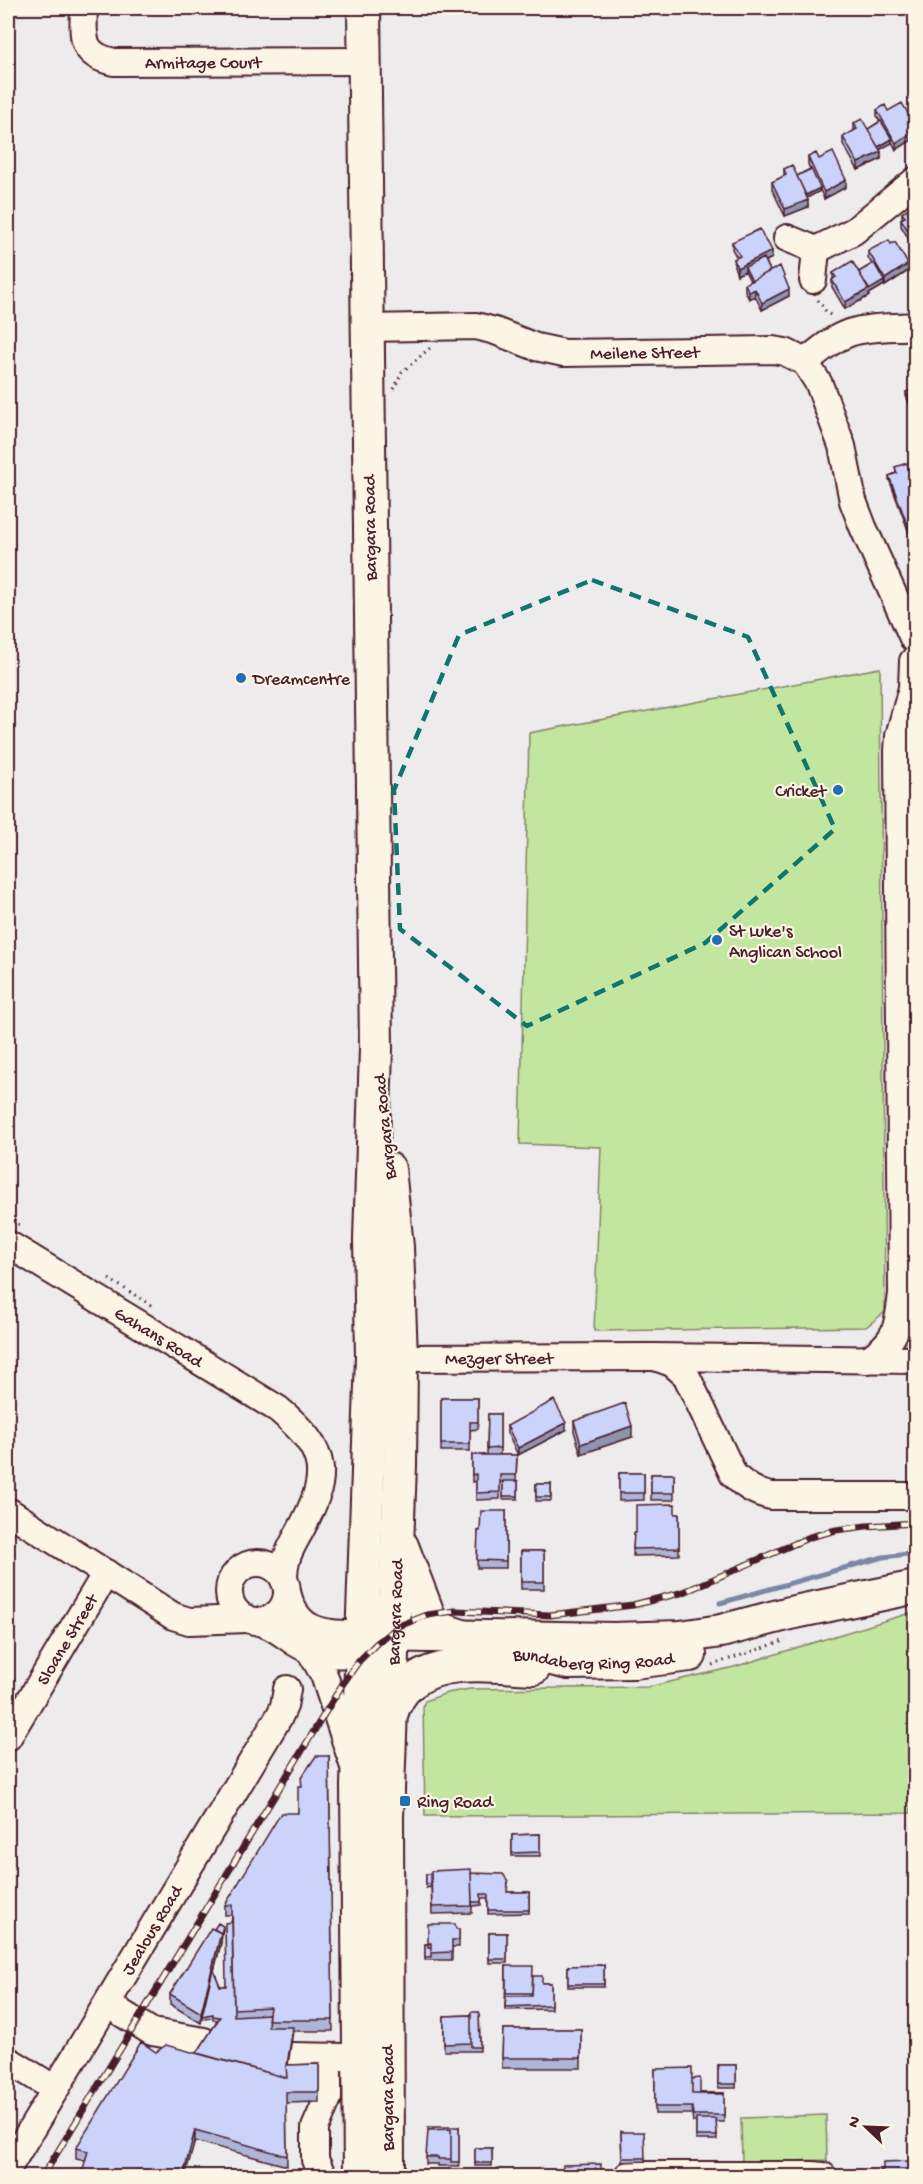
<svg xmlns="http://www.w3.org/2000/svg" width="923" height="2184" viewBox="0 0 923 2184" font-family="'Gochi Hand',sans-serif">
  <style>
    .green { fill: #c2e6a0; stroke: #868266; stroke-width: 1.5 }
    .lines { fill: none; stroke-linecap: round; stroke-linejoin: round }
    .stream { stroke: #7b87a6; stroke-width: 5 }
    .minor-casing { stroke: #4a1f2b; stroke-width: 30 }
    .major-casing { stroke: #4a1f2b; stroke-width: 36 }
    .path { stroke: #4a1f2b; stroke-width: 3; stroke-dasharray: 1.5 4.5; stroke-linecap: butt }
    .minor { stroke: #fcf5e5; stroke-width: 26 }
    .major { stroke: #fcf5e5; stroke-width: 32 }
    .rail-casing { stroke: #4a1f2b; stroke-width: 7 }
    .rail { stroke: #fcf5e5; stroke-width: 4.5; stroke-dasharray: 14; stroke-linecap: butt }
    .wall { fill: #afb5d8; stroke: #4a1f2b; stroke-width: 1.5 }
    .shaded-wall { fill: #8e94b0; stroke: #4a1f2b; stroke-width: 1.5 }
    .building { fill: #cbd3fb; stroke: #4a1f2b; stroke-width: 1.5 }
    .marked { fill: none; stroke: #0f766e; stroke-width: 4.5; stroke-dasharray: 12 8; stroke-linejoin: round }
    .poi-dot { fill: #1f6fb2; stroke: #fcf5e5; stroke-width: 2 }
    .labels { text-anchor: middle; stroke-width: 4.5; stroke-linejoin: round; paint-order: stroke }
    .street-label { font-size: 18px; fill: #4a1f2b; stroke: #fcf5e5 }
    .poi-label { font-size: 18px; fill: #4a1f2b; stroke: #fcf5e5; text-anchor: start }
  </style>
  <rect width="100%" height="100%" fill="#edebec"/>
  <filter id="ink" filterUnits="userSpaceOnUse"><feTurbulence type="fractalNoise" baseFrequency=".0167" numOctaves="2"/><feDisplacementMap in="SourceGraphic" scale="12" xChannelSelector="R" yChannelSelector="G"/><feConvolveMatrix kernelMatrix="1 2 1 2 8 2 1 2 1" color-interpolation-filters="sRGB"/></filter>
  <g filter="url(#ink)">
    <path class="green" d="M880 668 885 1312 866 1327 594 1331 601 1147 520 1144 529 733Z
      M910 1613 911 1813 425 1816 423 1706 425 1701 447 1693 470 1689 648 1687 734 1667Z
      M913 2029H916L915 2176Z
      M826 2115 827 2160 742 2162 741 2118Z"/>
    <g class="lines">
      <path class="stream" d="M720 1603 883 1557 916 1553"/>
      <g class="minor-casing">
        <g id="minor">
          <path id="s1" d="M84 8C83 37 80 55 114 62L364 61"/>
          <path d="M787 238 816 250 854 231 916 180"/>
          <path d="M813 280 816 250"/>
          <path id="s2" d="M367 328 476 326 495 331 536 347 564 353 773 350 785 352 805 362 819 384 842 446 853 501 863 527 913 638"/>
          <path d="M805 362C819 351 832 339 849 333 870 326 894 328 916 326"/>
          <path id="s3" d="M8 1244 278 1409C330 1452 330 1476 299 1533 290 1549 283 1561 284 1580"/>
          <path id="s4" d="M401 1358 652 1357 916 1360"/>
          <path d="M658 1358 672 1363 686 1375 733 1474C744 1486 756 1493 771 1496H916"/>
          <path d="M867 1360C897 1341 898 1327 902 1294L898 751 899 736 912 688 913 661"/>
          <path d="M8 1511 173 1616 189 1621 248 1619"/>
          <circle cx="258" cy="1592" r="29"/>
          <path d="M287 1592C297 1635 325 1633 362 1635"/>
          <path d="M255 1621C272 1624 282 1634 296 1643 316 1656 338 1655 361 1654"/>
          <path d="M310 1651 324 1675 353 1764"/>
          <path id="s5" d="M8 1737 106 1573"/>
          <path d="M107 2004 152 2032 204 2041"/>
          <path d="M291 2056 344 2057"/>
          <path d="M8 2060 55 2089"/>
          <path id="s6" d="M8 2168 280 1715 284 1706 287 1689"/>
          <path d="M628 2175H812L823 2176"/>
          <path d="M323 2176 315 2160V2128L328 2098V2058"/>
        </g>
      </g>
      <g class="major-casing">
        <g id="major">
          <path d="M402 1546 430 1619 441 1629 462 1636"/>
          <path d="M373 1635 614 1639 680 1637 721 1631 790 1613 916 1587"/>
          <path id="s7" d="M510 1654H531L568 1663 634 1662 690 1655"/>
          <path d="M391 1715C410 1652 483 1666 534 1668"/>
          <path d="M360 2176 357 1785 372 1357 370 1239 376 1049 364 8"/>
          <path id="s8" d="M388 2176 387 1817 400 1465 401 1358 397 1247 389 1169"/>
        </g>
      </g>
      <path class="path" d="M818 300 827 313 834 317
        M394 389 402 372 430 348
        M8 1217 21 1226
        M109 1279 154 1307
        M712 1665 786 1640"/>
      <use href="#minor" class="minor"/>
      <use href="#major" class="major"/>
      <g class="rail-casing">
        <path id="rail" d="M43 2176 342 1685 359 1661 377 1643 399 1626 427 1615 455 1611 550 1615 633 1605 684 1592 810 1537 836 1530 866 1526 916 1523"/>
      </g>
      <use href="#rail" class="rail"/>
    </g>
    <path class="wall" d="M877 110 888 111 915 126V138L896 150 892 142 880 150 881 159 858 170 843 144V137L854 131V123L868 129 880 121 877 117Z
      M808 157 819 159 846 187 824 199 820 190 807 198 808 207 785 216 772 189V182L784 176V169L797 176 810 169 808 164Z
      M915 204V247L914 248 901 226V219L902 218V213Z
      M732 242 772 258 766 261 770 271 789 296 762 310 755 296 749 299 745 291V284L750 281 745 271 737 275 734 266V259L737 258 732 249Z
      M868 251 908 271 885 286 884 285 869 294V296L845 309 832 287V280L833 279V273L859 272 872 264 868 258Z
      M915 389V415L914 410H912L906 396V392Z
      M915 465V549L889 479V476L896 473 895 467 909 468Z
      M441 1398H478V1429L470 1430V1451H441Z
      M488 1414H500V1455H517L516 1481H518V1499H503V1482H500V1499L476 1500V1481L472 1482V1455H487Z
      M574 1421 632 1437 581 1454 574 1431Z
      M507 1426 566 1430 518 1455 507 1433Z
      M619 1473H644V1500L619 1501Z
      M651 1474H674V1500H651Z
      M536 1484H551V1501H536Z
      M506 1511V1568H477L478 1531H480Z
      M675 1514H679V1555L633 1556 634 1533H636Z
      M521 1551H544V1589H521Z
      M911 1629H915V1655H912Z
      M329 1756 333 2031H293L288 2065 319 2064V2102L286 2103 287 2166 195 2141 85 2161 76 2159V2148L156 2052 197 2053 218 2020H213V2018L202 2019 201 2023 170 2004V1994L214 1929H223L221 1938V1943L214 1971 220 1986H226L232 1915H225V1905L298 1813 301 1786Z
      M540 1834V1856H512V1835Z
      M471 1873 508 1892H529V1913L488 1914V1898H481V1905L472 1906V1902V1913L432 1914 431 1884V1887L426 1888V1874Z
      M456 1929H459V1947H452V1960H425V1944H428Z
      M489 1933H507V1963H489Z
      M604 1965V1987H568V1966Z
      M506 1966 533 1976 542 1983H551V2009L505 2010Z
      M479 2012 480 2051H444V2016L471 2015Z
      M503 2029H581V2068H502Z
      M718 2065H736V2088H718Z
      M655 2069 692 2094 700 2093H724V2122H716L717 2140H696V2122H693L692 2114H655Z
      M459 2127V2166H438V2164H426V2157Z
      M621 2132 645 2158V2161L622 2162Z
      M475 2148H492V2166H475Z
      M911 2161V2176L883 2170Z"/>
    <path class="shaded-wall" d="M915 131V138L896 150V143Z
      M892 139V143L877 151V148Z
      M881 152V159L858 170V163Z
      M846 180V187L824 199V192Z
      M820 188V191L805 199V196Z
      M808 200V207L785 216V209Z
      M915 240V247L914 248V241Z
      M772 251V258L747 270 745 267V271L737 275V268Z
      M908 264V271L885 286V279Z
      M884 281V285L869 294V296L845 309V302Z
      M755 289V296L749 299V292Z
      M789 289V296L762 310V303Z
      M566 1423V1430L518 1455V1448Z
      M632 1426V1437L581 1454V1444Z
      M223 1926 221 1943 202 2016 201 2023V2013Z
      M195 2130V2141L185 2176H183Z"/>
    <path class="building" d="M902 103 915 126V131L896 143 877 110 885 105 888 111Z
      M862 119 881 152 858 163 843 137 857 129 854 123Z
      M881 121 892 139 878 147 868 129Z
      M833 152 846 180 824 192 808 157 816 153 819 159Z
      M792 165 808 200 785 209 772 182 786 175 784 169Z
      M811 169 820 188 806 195 797 176Z
      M915 204V240L914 241 901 219 905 217 902 213Z
      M760 229 766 242 767 241 772 251 737 268 734 259 740 256 732 242Z
      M889 240 891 244 895 242 908 264 885 279 868 251Z
      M764 258 770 271 752 281 745 267Z
      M852 261 869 289 845 302 832 280 836 277 833 273Z
      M874 263 884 281 869 290 859 272Z
      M780 266 789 289 762 303 755 289 749 292 745 284Z
      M915 389V402L914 403V406L912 407 906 392Z
      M907 463 909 468 915 465V545L889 476 897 473 895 467Z
      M441 1398H478V1422H470V1444H441Z
      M554 1400 566 1423 518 1448 507 1426Z
      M625 1403 632 1426 581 1444 574 1421Z
      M488 1414H500V1448L487 1449Z
      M472 1455H517L516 1475H500V1492L476 1493V1474L472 1475Z
      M619 1473H644V1493H619Z
      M651 1474H674V1493H651Z
      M503 1481H518V1496H503Z
      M536 1484H551V1497H536Z
      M675 1504V1514H679V1548L633 1549 634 1533H636V1505Z
      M481 1511H506V1561L477 1560 478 1531H480Z
      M521 1551H544V1582H521Z
      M911 1629H915V1651H912Z
      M316 1756H329L333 2020H268L270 2007 234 2009 232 1905H225L281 1813H298V1786H302L301 1778Z
      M912 1767H915V1778H912Z
      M914 1826H915V1841H914Z
      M540 1834V1852L512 1853V1835Z
      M471 1869 472 1906 432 1907 431 1871Z
      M471 1873 503 1874 508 1881 507 1892H529V1910H488V1894H481V1902H472Z
      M426 1874H431V1884H426Z
      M232 1922 234 2016 269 2014 268 2027H293L287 2065H286L287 2078 197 2053 220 2017 213 2016V2014L202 2016 213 1969 220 1986H226L225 1923Z
      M218 1923 223 1926 221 1934V1933L214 1929Z
      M428 1924H455L456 1929H459V1940H452V1952L431 1953V1943H428Z
      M211 1928 221 1933 201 2013 170 1994Z
      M489 1933H507V1959H489Z
      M913 1936H915V1970Z
      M425 1944H428V1947H431V1957H425Z
      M604 1965V1984H568V1966Z
      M506 1966H533L532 1993H506Z
      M533 1976H542V1983H551V2005L505 2007 506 1996H532Z
      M913 2009H915V2025H913Z
      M471 2012H479L480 2047H471Z
      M471 2015V2043L444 2044V2016Z
      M503 2029H581V2058H502Z
      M141 2042 156 2052 166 2045 287 2078 286 2065 319 2064V2092H286L287 2156 195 2130 183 2176H81L88 2151 76 2148Z
      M718 2065H736V2084H718Z
      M692 2068V2094H724V2115H693L692 2107H655V2069Z
      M700 2078V2093H724V2094H692V2079Z
      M696 2119H716L717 2136H696Z
      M428 2127H459V2162H451V2129L428 2130V2131Z
      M451 2129V2159H438V2157H426L428 2130Z
      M621 2132H644L645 2158H622Z
      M475 2148H492V2163H475Z
      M911 2161V2172H903V2176H880V2170H883V2162Z
      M601 2164V2176H563V2165Z
      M282 2168 290 2176H271Z
      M482 2171H493V2176H482Z"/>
  </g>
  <path class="marked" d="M592 580 748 637 835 829 705 943 527 1026 400 929 394 790 459 635Z"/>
  <g class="poi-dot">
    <circle cx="241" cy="678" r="6"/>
    <circle cx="838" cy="790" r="6"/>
    <circle cx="717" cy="940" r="6"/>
    <rect x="399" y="1795" width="12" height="12" rx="3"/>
  </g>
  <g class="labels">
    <g class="street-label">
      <text dy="6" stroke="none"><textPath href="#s1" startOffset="160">Armitage Court</textPath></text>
      <text dy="6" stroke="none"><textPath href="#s2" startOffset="282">Meilene Street</textPath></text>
      <text transform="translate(369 528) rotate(-91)" y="6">Bargara Road</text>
      <text transform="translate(384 1127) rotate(-96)" y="6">Bargara Road</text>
      <text dy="6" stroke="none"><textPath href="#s3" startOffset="177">Gahans Road</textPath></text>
      <text dy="6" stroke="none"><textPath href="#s4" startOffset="98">Mezger Street</textPath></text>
      <text dy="6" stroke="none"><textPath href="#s8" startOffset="564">Bargara Road</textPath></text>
      <text dy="6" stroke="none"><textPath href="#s5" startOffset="114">Sloane Street</textPath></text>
      <text dy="6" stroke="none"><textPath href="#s7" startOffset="84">Bundaberg Ring Road</textPath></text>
      <text dy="6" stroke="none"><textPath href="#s6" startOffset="278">Jealous Road</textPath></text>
      <text transform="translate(387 2098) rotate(-90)" y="6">Bargara Road</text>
    </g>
    <g class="poi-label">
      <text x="253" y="684">Dreamcentre</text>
      <text x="826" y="796" text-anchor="end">Cricket</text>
      <text x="729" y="936">St Luke's<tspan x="729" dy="21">Anglican School</tspan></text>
      <text x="417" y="1807">Ring Road</text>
    </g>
  </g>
  <rect width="923" height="2184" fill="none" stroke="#fcf5e5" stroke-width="30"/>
  <rect x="15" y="15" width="893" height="2154" fill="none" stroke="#4a1f2b" stroke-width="2" filter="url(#ink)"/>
  <g transform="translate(866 2127) rotate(293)" stroke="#fcf5e5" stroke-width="4.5" paint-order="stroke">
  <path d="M0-4.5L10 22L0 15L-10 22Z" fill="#4a1f2b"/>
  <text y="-9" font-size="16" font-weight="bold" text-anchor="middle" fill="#4a1f2b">N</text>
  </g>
</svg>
